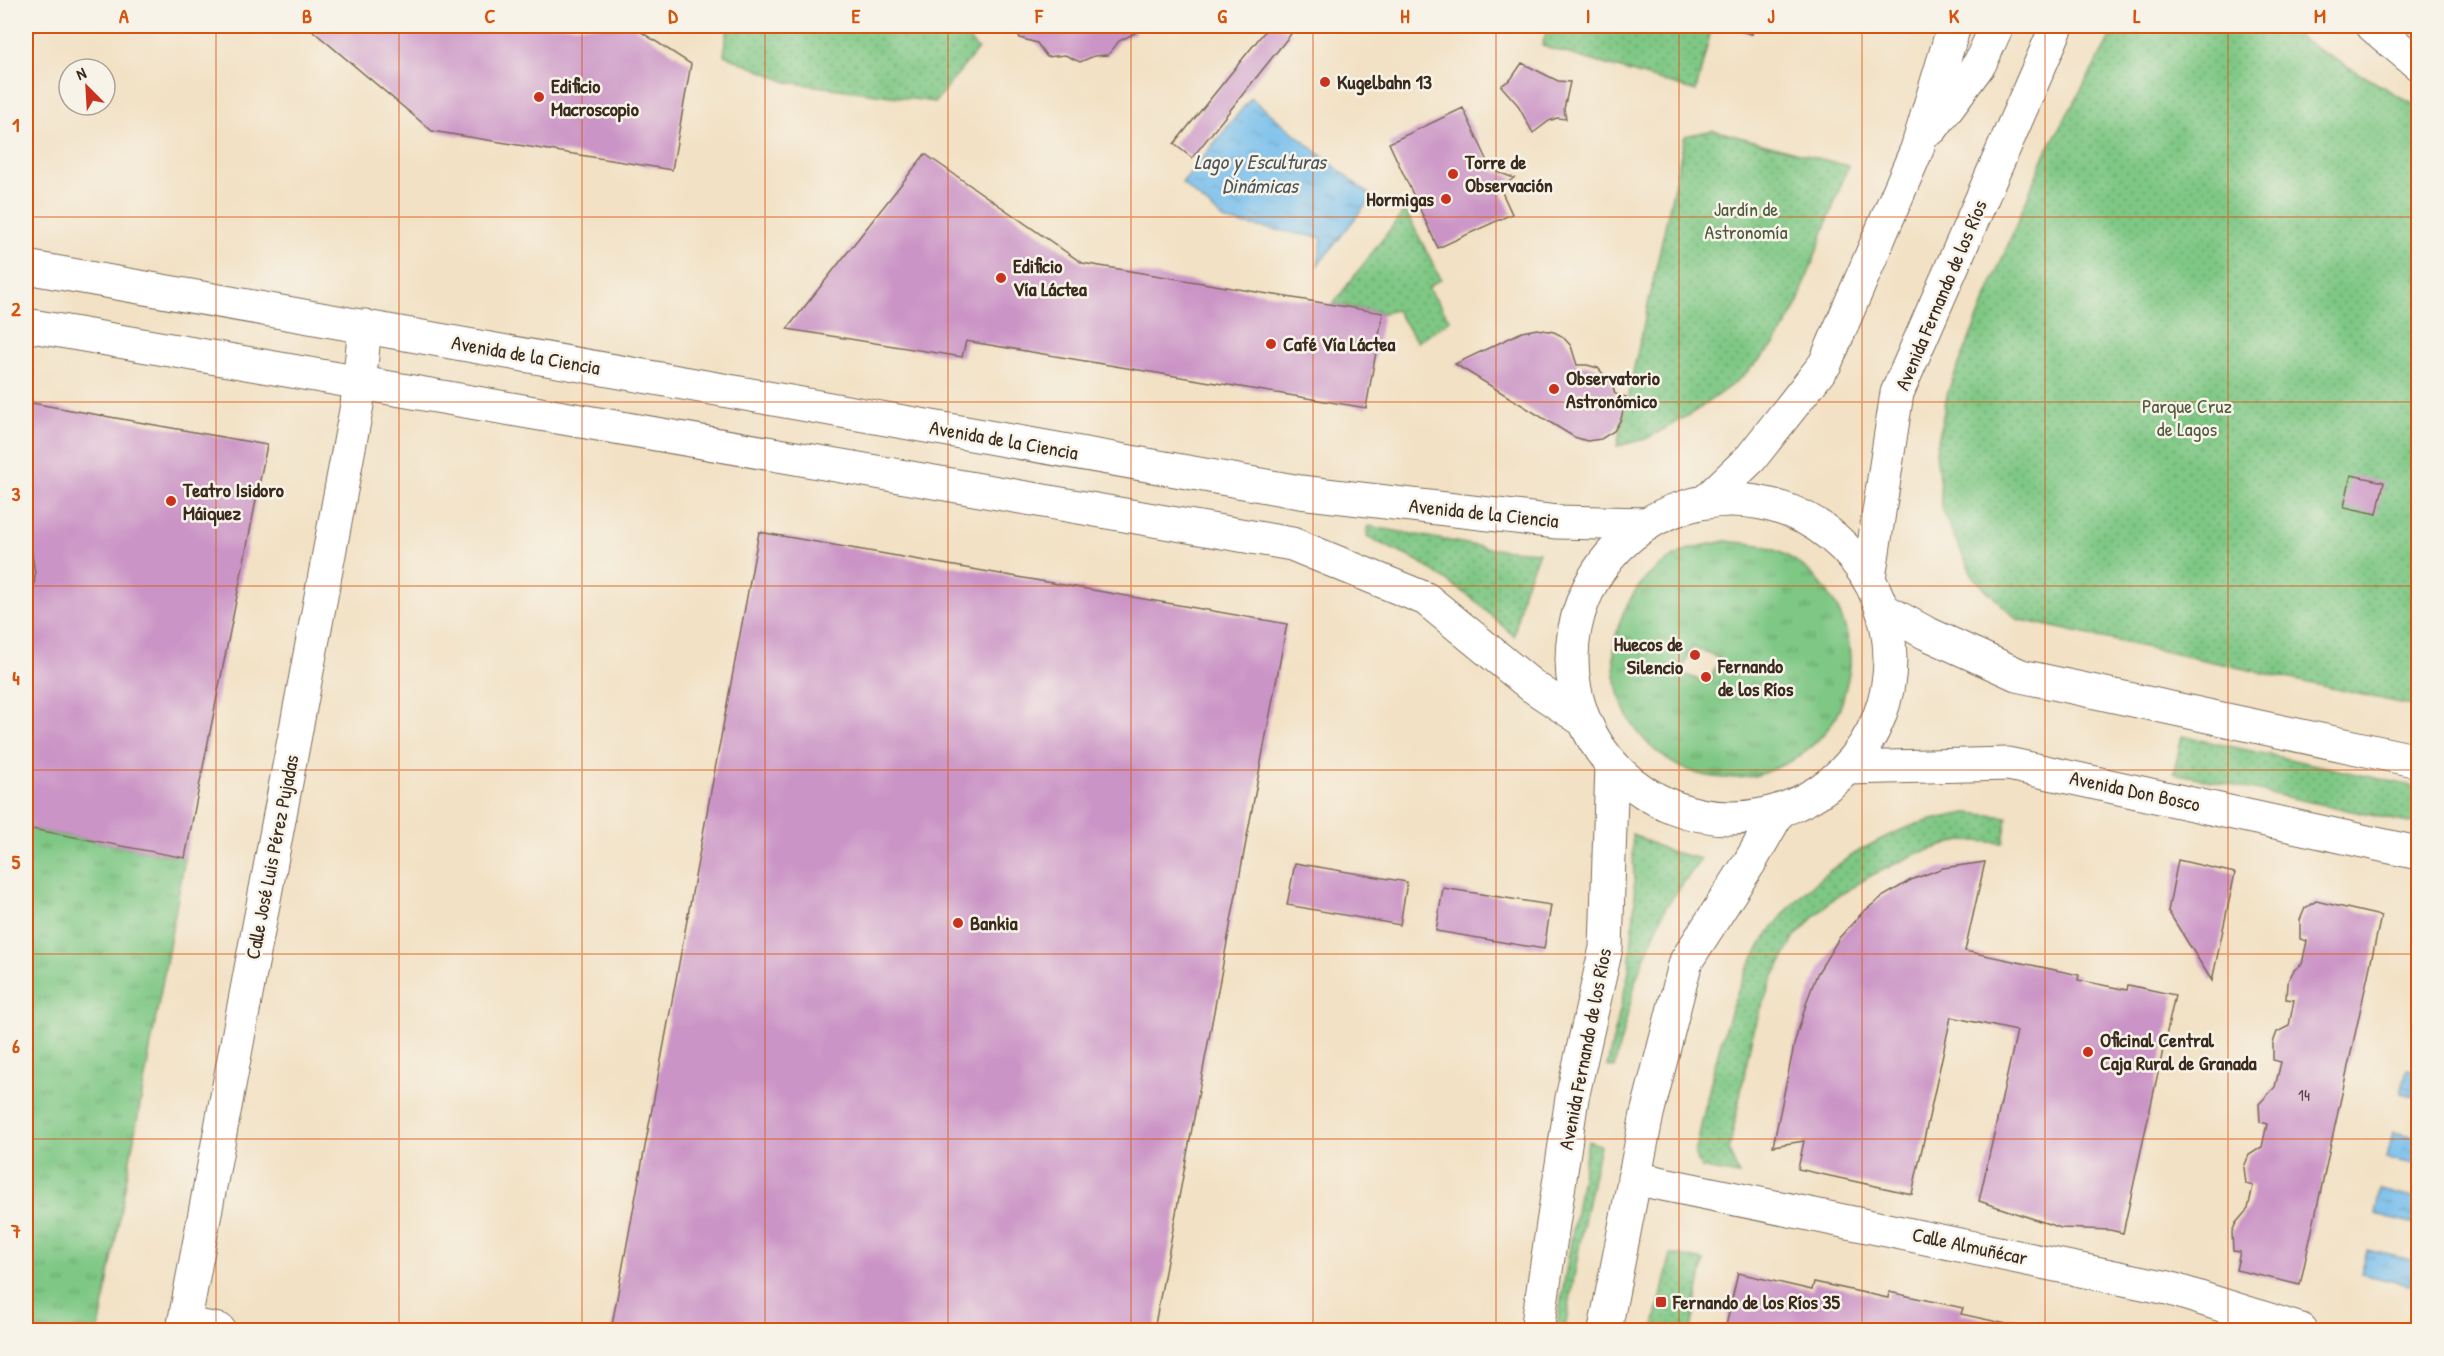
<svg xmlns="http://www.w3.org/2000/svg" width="2444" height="1356" viewBox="0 0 2444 1356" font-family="'Patrick Hand',sans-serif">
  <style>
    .grass { fill: url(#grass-tufts); stroke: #5c7851; stroke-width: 1.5; fill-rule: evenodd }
    .park { fill: url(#park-dots); stroke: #5c7851; stroke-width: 1.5 }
    .water { fill: url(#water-ripples); stroke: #587485; stroke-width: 1.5 }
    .building { fill: #cb94c6 }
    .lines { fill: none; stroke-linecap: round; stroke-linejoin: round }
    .minor-casing { stroke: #7b6a58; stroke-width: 35 }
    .tertiary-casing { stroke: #7b6a58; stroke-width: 35 }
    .secondary-casing { stroke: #7b6a58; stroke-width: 35 }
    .primary-casing { stroke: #7b6a58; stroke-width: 35 }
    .minor { stroke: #fff; stroke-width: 33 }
    .tertiary { stroke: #fff; stroke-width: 33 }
    .secondary { stroke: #fff; stroke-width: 33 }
    .primary { stroke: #fff; stroke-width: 33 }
    .grid { fill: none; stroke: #d7540e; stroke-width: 1.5; stroke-opacity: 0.55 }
    .poi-dot { fill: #c8321e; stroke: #f7f3e8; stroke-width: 2 }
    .labels { text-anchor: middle; stroke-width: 5; stroke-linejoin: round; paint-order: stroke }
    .number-label { font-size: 16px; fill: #5f4448 }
    .poi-label { font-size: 20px; font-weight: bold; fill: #3b2a1e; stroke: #f7f3e8; text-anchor: start }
    .park-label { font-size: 20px; fill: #4f593d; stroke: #f7f3e8 }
    .street-label { font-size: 20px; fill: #3b2a1e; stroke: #f7f3e8 }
    .water-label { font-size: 21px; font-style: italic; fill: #4c565c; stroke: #f7f3e8 }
    .neatline { fill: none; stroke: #d7540e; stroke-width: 2 }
    .grid-label { font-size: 20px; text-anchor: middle; font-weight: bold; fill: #d7540e }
  </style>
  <defs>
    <pattern id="grass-tufts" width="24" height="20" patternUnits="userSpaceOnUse" patternTransform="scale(1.5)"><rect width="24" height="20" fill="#7ec784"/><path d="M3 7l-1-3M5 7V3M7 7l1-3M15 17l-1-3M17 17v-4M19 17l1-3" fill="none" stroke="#68a26b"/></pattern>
    <pattern id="park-dots" width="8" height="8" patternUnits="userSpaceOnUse" patternTransform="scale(1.5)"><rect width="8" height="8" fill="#7ec784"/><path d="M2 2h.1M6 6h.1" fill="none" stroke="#68a26b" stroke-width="1.8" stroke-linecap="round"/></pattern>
    <pattern id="water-ripples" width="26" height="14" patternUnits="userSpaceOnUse" patternTransform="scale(1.5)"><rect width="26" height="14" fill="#74bdec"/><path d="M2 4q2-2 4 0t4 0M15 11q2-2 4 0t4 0" fill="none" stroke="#609abf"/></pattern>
  </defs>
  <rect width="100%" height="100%" fill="#f7f3e8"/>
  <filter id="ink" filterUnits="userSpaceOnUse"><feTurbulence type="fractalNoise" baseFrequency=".0167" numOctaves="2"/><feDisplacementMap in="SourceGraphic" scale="12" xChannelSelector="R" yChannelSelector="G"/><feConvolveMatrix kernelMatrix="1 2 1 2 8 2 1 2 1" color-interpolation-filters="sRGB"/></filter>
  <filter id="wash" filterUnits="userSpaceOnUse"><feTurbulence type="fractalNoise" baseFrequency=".008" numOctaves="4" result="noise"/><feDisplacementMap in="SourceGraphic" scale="24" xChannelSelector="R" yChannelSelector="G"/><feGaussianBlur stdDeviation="1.35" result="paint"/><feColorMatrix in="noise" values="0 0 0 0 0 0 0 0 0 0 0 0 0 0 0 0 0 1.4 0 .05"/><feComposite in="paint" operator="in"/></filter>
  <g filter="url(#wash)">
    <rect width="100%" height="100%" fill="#f2e1c4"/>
    <path class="grass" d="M1726 541C1739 543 1755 543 1767 547 1816 564 1851 611 1850 664 1850 675 1845 688 1843 699 1836 727 1805 757 1780 766 1772 769 1763 774 1754 776 1614 799 1557 610 1687 550 1698 545 1714 544 1726 541ZM1692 647 1719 658 1709 684 1681 673Z
      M26 828 185 858 99 1330H26Z"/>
    <path class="park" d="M728 26H955L978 49 935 102 787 82 724 55Z
      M1548 26H1712L1696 91 1542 46Z
      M2117 26H2298V38L2418 107V707L2017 619 1974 578 1943 513 1936 451 1948 391 2046 152Z
      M1713 130 1848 166 1795 310 1775 344 1741 378 1697 410 1646 439 1617 446 1685 136Z
      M1405 210 1441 279 1428 288 1450 320 1417 342 1396 310 1383 313 1333 304Z
      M1368 526 1494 549 1539 552 1523 591 1514 636 1473 599 1418 561 1367 537Z
      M2182 736 2418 787V825L2174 773Z
      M1967 813 2007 817 2003 843 1962 840 1916 854 1872 875 1830 901 1795 937 1771 982 1753 1030 1729 1151 1739 1175 1701 1168 1695 1154C1708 1095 1719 1034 1743 979 1773 909 1836 856 1906 828 1925 820 1947 817 1967 813Z
      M1632 834 1668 851 1701 859 1665 908 1638 973 1614 1068 1607 1066 1629 971 1635 902Z
      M1588 1141 1600 1145 1581 1236 1565 1330H1556Z
      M1671 1254 1704 1261 1691 1330H1653Z"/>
    <path class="water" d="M1251 98 1372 197 1318 265 1322 238 1226 221 1182 183Z
      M2407 1069 2418 1071V1097L2401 1093Z
      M2393 1132 2418 1137V1164L2387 1159Z
      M2380 1190 2418 1199V1225L2375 1214Z
      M2367 1250 2416 1261 2410 1285 2361 1274Z"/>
    <g id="blocks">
      <path class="building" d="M26 26H43L26 36Z
        M307 26H632L691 64 672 170 432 131Z
        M1014 26H1135V33L1119 41 1108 55 1094 56 1080 62 1065 55 1047 57 1037 43 1020 38Z
        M1269 26H1280L1291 34 1192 158 1174 144Z
        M1721 26H1754L1752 34Z
        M1522 63 1558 81 1570 82 1564 109 1566 119 1557 118 1549 121 1533 133 1517 104 1501 86 1511 79Z
        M1463 108 1492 170 1514 178 1500 188 1512 214 1438 248 1389 143Z
        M925 154 1082 263 1383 313 1366 408 966 341 962 357 787 329Z
        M1537 329 1554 332 1562 336 1571 346 1577 365H1587L1598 368 1612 384 1615 394 1626 397 1621 419 1614 431 1601 439 1587 441 1574 437 1455 364 1522 332Z
        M26 402 267 445 185 858 26 828V612L34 587 35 574 31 547 26 534Z
        M2351 475 2384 482 2377 514 2344 507Z
        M759 532 1287 624 1154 1330H611Z
        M2178 860 2235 873 2212 981 2168 911Z
        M1985 862 1965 951 2079 975 2078 980 2127 990 2128 985 2175 995 2123 1233 2110 1230 2061 1228 1979 1201 2017 1031 1951 1017 1912 1194 1798 1169 1804 1141 1773 1146 1795 1041 1808 998 1817 974 1839 938 1862 913 1882 897 1911 880 1943 868Z
        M1295 863 1407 882 1400 925 1287 905Z
        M1443 888 1551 905 1544 949 1436 931Z
        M2316 901 2381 916 2300 1285 2236 1270 2240 1252 2233 1251 2232 1232 2236 1223 2248 1209 2253 1186 2246 1184 2244 1167 2249 1155 2262 1147 2267 1124 2260 1122 2259 1104 2275 1087 2281 1062 2273 1060V1043L2277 1032 2289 1026 2294 1000 2286 999 2287 983 2294 970 2302 964 2307 941 2300 939V920L2305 908Z
        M1738 1273 1812 1290 1814 1282 1888 1298 1889 1292 1963 1308 1961 1314 2034 1330H1725Z
        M2037 1324 2061 1330H2035Z"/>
    </g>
  </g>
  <g filter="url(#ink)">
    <use href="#blocks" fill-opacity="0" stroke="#7b6a58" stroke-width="1.5"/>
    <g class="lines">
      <g class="minor-casing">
        <path id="minor" d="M1634 1178 2168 1288 2301 1330"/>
      </g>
      <g class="tertiary-casing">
        <path id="tertiary" d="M2373 26 2418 64
          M184 1324 219 1330
          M183 1330 357 405 365 326"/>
      </g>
      <g class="secondary-casing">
        <path id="secondary" d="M26 267 1300 492 1557 522 1647 524
          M26 325 1292 544 1426 599 1532 686 1583 720
          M1884 610 1926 633 2021 676 2418 761
          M1847 768 2008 764 2418 853"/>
      </g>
      <g class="primary-casing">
        <path id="primary" d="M1932 128 1980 63 1997 26
          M1572 659a159 159 0 1 1 318 0a159 159 0 1 1-318 0Z
          M1705 502 1751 458 1825 364 1917 149 1954 26
          M1869 578 1897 393 2057 26
          M1537 1330 1572 1098 1606 948 1612 765
          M1605 1330 1647 1114 1686 961 1750 862 1779 811"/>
      </g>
      <use href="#minor" class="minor"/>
      <use href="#tertiary" class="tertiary"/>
      <use href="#secondary" class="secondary"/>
      <use href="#primary" class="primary"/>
    </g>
  </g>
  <path class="grid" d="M216 26V1330M399 26V1330M582 26V1330M765 26V1330M948 26V1330M1131 26V1330M1313 26V1330M1496 26V1330M1679 26V1330M1862 26V1330M2045 26V1330M2228 26V1330M26 217H2418M26 402H2418M26 586H2418M26 770H2418M26 954H2418M26 1139H2418"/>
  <g class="poi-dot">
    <circle cx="1325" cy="82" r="6"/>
    <circle cx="539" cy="97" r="6"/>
    <circle cx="1453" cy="174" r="6"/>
    <circle cx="1446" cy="199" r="6"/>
    <circle cx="1001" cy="278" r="6"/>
    <circle cx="1271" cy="344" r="6"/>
    <circle cx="1554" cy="389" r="6"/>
    <circle cx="171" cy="501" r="6"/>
    <circle cx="1695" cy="655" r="6"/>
    <circle cx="1706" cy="677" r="6"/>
    <circle cx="958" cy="923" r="6"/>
    <circle cx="2088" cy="1052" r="6"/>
    <rect x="1655" y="1296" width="12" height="12" rx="3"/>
  </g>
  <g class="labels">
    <g class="number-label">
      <text x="2304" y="1101">14</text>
    </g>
    <g class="poi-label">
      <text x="1337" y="89">Kugelbahn 13</text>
      <text x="551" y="93">Edificio<tspan x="551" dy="23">Macroscopio</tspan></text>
      <text x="1465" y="169">Torre de<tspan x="1465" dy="23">Observación</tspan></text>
      <text x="1434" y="206" text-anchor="end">Hormigas</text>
      <text x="1013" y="273">Edificio<tspan x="1013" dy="23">Vía Láctea</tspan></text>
      <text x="1283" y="351">Café Vía Láctea</text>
      <text x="1566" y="385">Observatorio<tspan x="1566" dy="23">Astronómico</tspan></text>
      <text x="183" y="497">Teatro Isidoro<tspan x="183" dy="23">Máiquez</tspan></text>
      <text x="1683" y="651" text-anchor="end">Huecos de<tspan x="1683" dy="23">Silencio</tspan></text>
      <text x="1718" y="673">Fernando<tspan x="1718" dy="23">de los Ríos</tspan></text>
      <text x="970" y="930">Bankia</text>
      <text x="2100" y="1047">Oficinal Central<tspan x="2100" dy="23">Caja Rural de Granada</tspan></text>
      <text x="1673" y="1309">Fernando de los Ríos 35</text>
    </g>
    <g class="park-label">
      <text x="1746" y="216">Jardín de<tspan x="1746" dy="23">Astronomía</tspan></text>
      <text x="2187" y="413">Parque Cruz<tspan x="2187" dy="23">de Lagos</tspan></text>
    </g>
    <g class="street-label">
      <text transform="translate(1941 295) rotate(-67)" y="7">Avenida Fernando de los Ríos</text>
      <text transform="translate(526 355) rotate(10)" y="7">Avenida de la Ciencia</text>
      <text transform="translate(1004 440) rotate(10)" y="7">Avenida de la Ciencia</text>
      <text transform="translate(1484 513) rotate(6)" y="7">Avenida de la Ciencia</text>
      <text transform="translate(2135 791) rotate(12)" y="7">Avenida Don Bosco</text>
      <text transform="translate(272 857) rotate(-79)" y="7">Calle José Luis Pérez Pujadas</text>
      <text transform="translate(1585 1049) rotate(-79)" y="7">Avenida Fernando de los Ríos</text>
      <text transform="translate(1970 1246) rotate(12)" y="7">Calle Almuñécar</text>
    </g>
    <g class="water-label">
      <text x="1260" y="169">Lago y Esculturas<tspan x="1260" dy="24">Dinámicas</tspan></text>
    </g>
  </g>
  <rect width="2444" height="1356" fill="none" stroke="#f7f3e8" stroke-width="66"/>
  <g transform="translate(87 87) rotate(336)"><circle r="28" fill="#f7f3e8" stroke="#aca397" stroke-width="1.5"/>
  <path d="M0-4.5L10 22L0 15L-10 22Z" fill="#c8321e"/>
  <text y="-9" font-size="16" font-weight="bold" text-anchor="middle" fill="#3b2a1e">N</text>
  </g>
  <rect x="33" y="33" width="2378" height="1290" class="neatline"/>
  <g class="grid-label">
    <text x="124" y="23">A</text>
    <text x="307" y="23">B</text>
    <text x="490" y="23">C</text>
    <text x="673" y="23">D</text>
    <text x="856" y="23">E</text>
    <text x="1039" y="23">F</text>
    <text x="1222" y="23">G</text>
    <text x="1405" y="23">H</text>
    <text x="1588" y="23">I</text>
    <text x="1771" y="23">J</text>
    <text x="1954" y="23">K</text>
    <text x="2137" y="23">L</text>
    <text x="2320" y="23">M</text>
    <text x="16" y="132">1</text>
    <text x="16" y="316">2</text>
    <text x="16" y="501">3</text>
    <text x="16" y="685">4</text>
    <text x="16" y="869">5</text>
    <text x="16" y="1053">6</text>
    <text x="16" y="1238">7</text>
  </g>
</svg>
